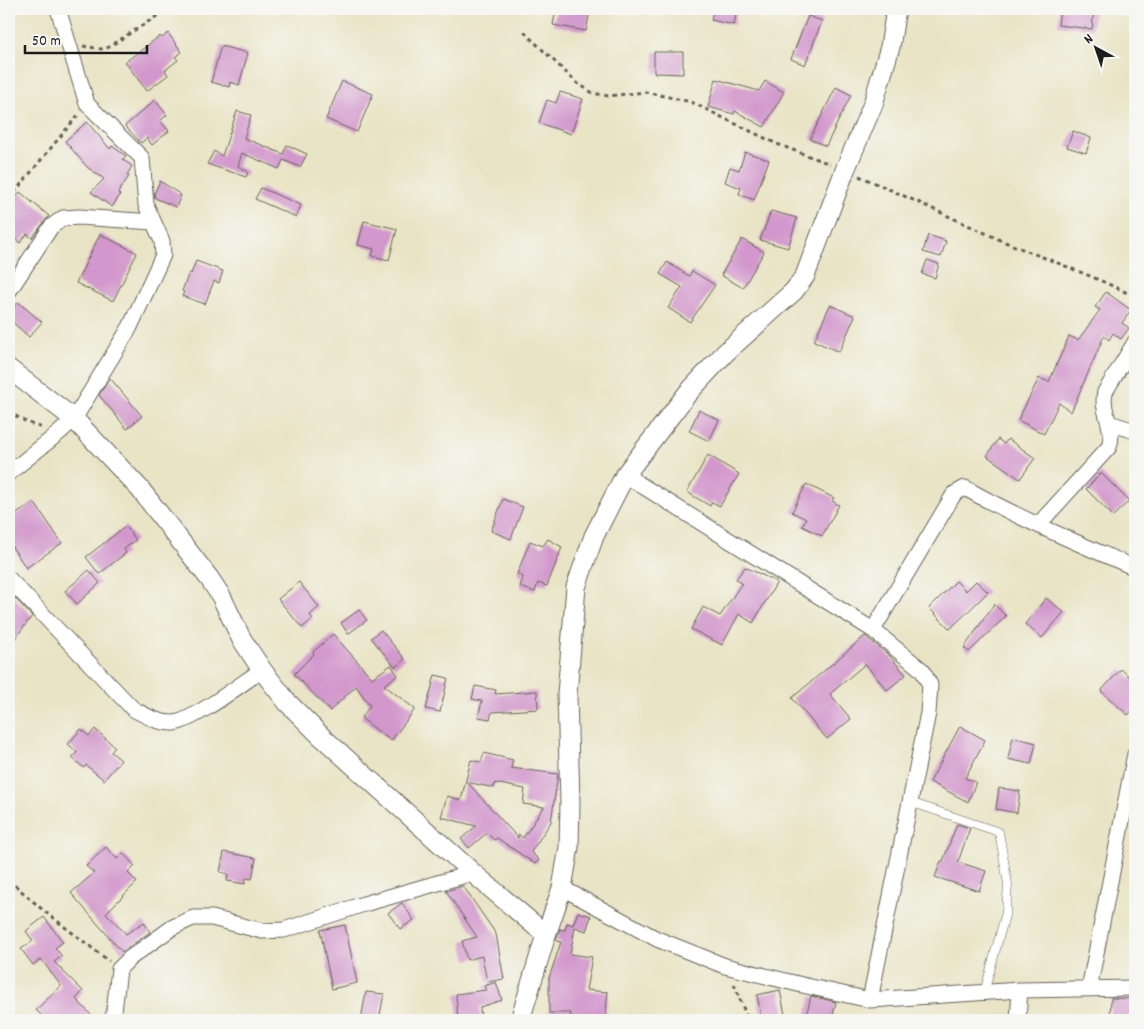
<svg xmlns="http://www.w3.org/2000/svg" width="1144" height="1029" viewBox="0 0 1144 1029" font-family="Dekko,sans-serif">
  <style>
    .building { fill: #d297cc; fill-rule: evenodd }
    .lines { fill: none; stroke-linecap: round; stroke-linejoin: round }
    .service-casing { stroke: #646257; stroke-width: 9 }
    .minor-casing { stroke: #646257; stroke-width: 17 }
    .tertiary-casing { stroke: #646257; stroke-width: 21 }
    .path { stroke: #646257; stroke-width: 3; stroke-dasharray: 4 4; stroke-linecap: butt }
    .service { stroke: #fff; stroke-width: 8 }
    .minor { stroke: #fff; stroke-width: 15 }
    .tertiary { stroke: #fff; stroke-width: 19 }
  </style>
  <rect width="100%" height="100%" fill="#f6f6f2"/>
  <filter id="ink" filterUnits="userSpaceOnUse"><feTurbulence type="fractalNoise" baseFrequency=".02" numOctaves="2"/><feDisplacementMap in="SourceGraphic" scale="10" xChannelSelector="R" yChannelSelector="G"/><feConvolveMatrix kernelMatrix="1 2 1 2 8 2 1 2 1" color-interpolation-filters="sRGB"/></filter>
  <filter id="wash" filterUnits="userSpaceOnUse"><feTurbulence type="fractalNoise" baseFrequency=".0096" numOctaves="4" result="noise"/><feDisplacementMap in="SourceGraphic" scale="20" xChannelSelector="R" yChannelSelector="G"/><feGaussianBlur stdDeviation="1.12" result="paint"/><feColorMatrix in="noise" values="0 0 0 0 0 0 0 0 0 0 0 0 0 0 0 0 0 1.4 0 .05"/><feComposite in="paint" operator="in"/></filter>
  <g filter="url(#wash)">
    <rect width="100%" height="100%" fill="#e9e4c5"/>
    <g id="blocks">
      <path class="building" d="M556 9H586V10L590 11 586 31 553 25Z
        M713 9H737L734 25 711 20Z
        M1060 9 1094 11 1092 29 1058 25Z
        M808 16 822 21 805 65 791 59Z
        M168 33 182 52 175 57 178 60 165 70 168 75 147 91 125 62 160 36 162 38Z
        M221 46 248 53 239 85 230 82 229 87 211 82Z
        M654 52H683V74L654 73Z
        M716 79 759 91 765 81 784 92 764 127 735 111 734 114 708 107Z
        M342 81 373 94 357 132 326 119Z
        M836 87 851 95 826 146 810 139Z
        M560 92 583 99 571 134 539 123 547 100 556 103Z
        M155 100 167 115 160 121 169 131 152 145 147 138 141 143 125 126Z
        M237 111 251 115 244 138 283 154 287 145 307 154 300 167 283 160 279 169 242 153 238 166 248 172 246 177 207 164 214 151 222 156Z
        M87 122 110 149 112 146 126 156 122 159 132 166 127 175 129 176 118 193 120 195 112 207 91 192 104 179 87 167 65 141Z
        M1073 131 1091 138 1086 153 1067 147Z
        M745 152 769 160 754 200 739 194 741 188 725 182 730 167 739 170Z
        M160 181 181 195 176 207 155 198 154 194Z
        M261 188 301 205 296 217 255 199Z
        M20 192 49 216 32 238 27 234 20 243 9 234V206Z
        M771 211 797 218 788 248 760 240Z
        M364 221 397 229 389 260 372 256 374 249 358 245Z
        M100 234 137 253 113 301 76 283Z
        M928 235 946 241 941 257 923 252Z
        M742 239 764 252 743 288 721 275Z
        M927 260 939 264 935 278 922 274Z
        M196 261 223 271 219 283 214 281 205 304 182 296 184 292 182 291 189 273 191 274Z
        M667 262 689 276 692 271 715 285 690 322 668 308 682 287 660 274Z
        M1106 292 1131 310 1122 323 1129 328 1121 339 1113 333 1109 340 1104 336 1071 412 1059 403 1044 434 1018 420 1039 378 1049 382 1069 336 1078 340 1100 310 1095 307Z
        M18 302 42 322 29 337 9 319V313Z
        M830 305 855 316 839 352 814 341Z
        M110 378 142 416 127 429 99 395Z
        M699 410 719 420 709 441 689 431Z
        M998 439 1004 444 1008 439 1035 458 1020 479 987 456Z
        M708 455 739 474 720 506 712 502 710 506 687 492Z
        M1101 473 1129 501 1113 516 1086 489Z
        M806 484 834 498 832 501 839 505 822 536 802 526 806 519 792 512Z
        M503 499 523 507 511 539 491 531Z
        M34 502 62 543 26 568 9 542V519Z
        M126 526 136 540 124 549 126 553 99 574 86 557Z
        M548 539 562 547 547 586 538 583 535 592 520 587 523 577 517 574 530 541 543 546Z
        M745 567 777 582 753 623 739 614 722 645 691 629 703 607 720 616 742 583 736 579Z
        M89 570 100 583 77 604 65 591Z
        M956 581 966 591 976 581 988 592 950 629 929 608Z
        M299 582 319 607 310 615 313 619 302 628 278 599Z
        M9 592 32 616 9 647Z
        M1046 598 1064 612 1042 638 1025 624Z
        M994 604 1006 616 969 652 964 648Z
        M359 610 367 620 348 634 341 623Z
        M381 630 405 659 395 667 371 638Z
        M333 634 372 678 391 665 398 675 384 685 415 709 391 741 361 718 370 706 356 686 330 711 294 674 314 654 313 652Z
        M865 636 890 656 906 675 887 690 865 664 830 694 851 719 827 739 792 698Z
        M1121 669 1135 682V707L1128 715 1101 691Z
        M435 675 448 678 440 712 426 709Z
        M475 686 496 690 495 694 537 691 538 709 492 712 490 719 478 717 482 701 472 699Z
        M960 726 985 740 965 778 976 782 968 802 930 782Z
        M81 729 89 736 95 729 115 747 111 752 121 760 104 780 86 765 84 768 72 758 77 752 68 744Z
        M1013 737 1036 743 1031 764 1008 759Z
        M484 753 513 760 511 768 558 774 551 822 531 852 539 860 535 864 497 838 494 840 487 833 469 848 461 839 476 826 441 817 447 796 461 800 471 760 481 762ZM467 782 494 788 495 783 525 789 523 804 544 807 523 838 518 834V838Z
        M999 788 1020 791 1017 813 996 809Z
        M957 824 970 828 958 862 986 871 979 891 935 877 941 861H943Z
        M106 847 117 859 123 853 135 866 128 873 137 882 106 913 126 934 144 922 150 932 122 952 71 893 94 873 86 866Z
        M224 852 256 858 252 879 246 878 245 884 227 881 228 874 220 872Z
        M463 886 496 934 504 979 487 982 482 956 467 960 462 941 477 937 446 891Z
        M402 903 414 920 400 929 388 913Z
        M578 912 591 916 586 931 575 927 570 954 592 957 586 990 608 992 605 1020H570L571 1013H549V978L561 942 556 941 560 929 565 930 567 923 573 925Z
        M44 917 63 942 55 948 62 956 54 962 83 991 76 999 96 1020H46L36 1010 61 986 41 959 33 965 21 949 33 941 26 931Z
        M345 925 357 983 332 989 320 930Z
        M496 982 502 1000 480 1007 481 1020H458L456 994 486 990 484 986Z
        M780 990 786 1020H762L757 995Z
        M366 992 384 994 379 1020H361Z
        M811 996 836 1002 832 1020H805Z
        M1111 998 1135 999V1020H1110Z"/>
    </g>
  </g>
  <g filter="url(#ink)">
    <use href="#blocks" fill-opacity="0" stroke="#646257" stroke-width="1"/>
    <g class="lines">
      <g class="service-casing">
        <path id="service" d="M910 802 999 832 1008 884 1006 912 984 993"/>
      </g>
      <g class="minor-casing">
        <path id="minor" d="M9 291 51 227 63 218 79 217 153 222
          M1109 423 1135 431
          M9 473 60 432 74 419 130 327 163 255 162 241 146 205 142 158 87 104 58 9
          M625 475 873 630 922 670 930 685 928 713 870 1000
          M1038 525 1109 447C1116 428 1100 411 1105 392L1135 342
          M9 579 133 709C147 716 158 723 173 723 191 723 245 681 262 670
          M873 630 954 494 965 488C1020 519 1078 543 1135 568
          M562 888 657 939 725 966 802 985 870 1000 1020 990 1135 988
          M1089 989 1135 754
          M113 1020 119 969 130 958 173 927 193 918H212L262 931 284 930 364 904 473 873
          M1018 1020 1020 990"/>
      </g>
      <g class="tertiary-casing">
        <path id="tertiary" d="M9 369 74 419 140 489 209 578 221 596 241 638 262 670 288 703 321 736 473 873 546 935
          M520 1020 546 935 562 888 569 847 570 802 567 694 576 587 594 536 625 475 687 394 725 353 794 291 805 276 845 170 873 104 890 47 896 9"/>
      </g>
      <path class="path" d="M524 32 577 83 593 93 608 96 646 92 691 102 777 144 830 164
        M83 46 101 49 107 48 168 9
        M859 176C908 197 956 220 1005 242 1048 260 1093 275 1135 297
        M9 199 78 115
        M9 411C19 419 30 424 43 428
        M9 880 44 911 109 961
        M734 984 748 1020"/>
      <use href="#service" class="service"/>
      <use href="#minor" class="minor"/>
      <use href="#tertiary" class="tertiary"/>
    </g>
  </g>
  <rect width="1144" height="1029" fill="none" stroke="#f6f6f2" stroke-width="30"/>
  <g transform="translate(1096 48) rotate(320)" stroke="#f6f6f2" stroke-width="4" paint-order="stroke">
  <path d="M0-4L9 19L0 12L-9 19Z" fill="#1c1c1c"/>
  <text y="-8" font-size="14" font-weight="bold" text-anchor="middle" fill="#1c1c1c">N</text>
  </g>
  <path d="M25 45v8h122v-8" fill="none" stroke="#1c1c1c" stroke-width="2.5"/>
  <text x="32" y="45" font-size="15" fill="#1c1c1c" stroke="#f6f6f2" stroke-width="4" paint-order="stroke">50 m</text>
</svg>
